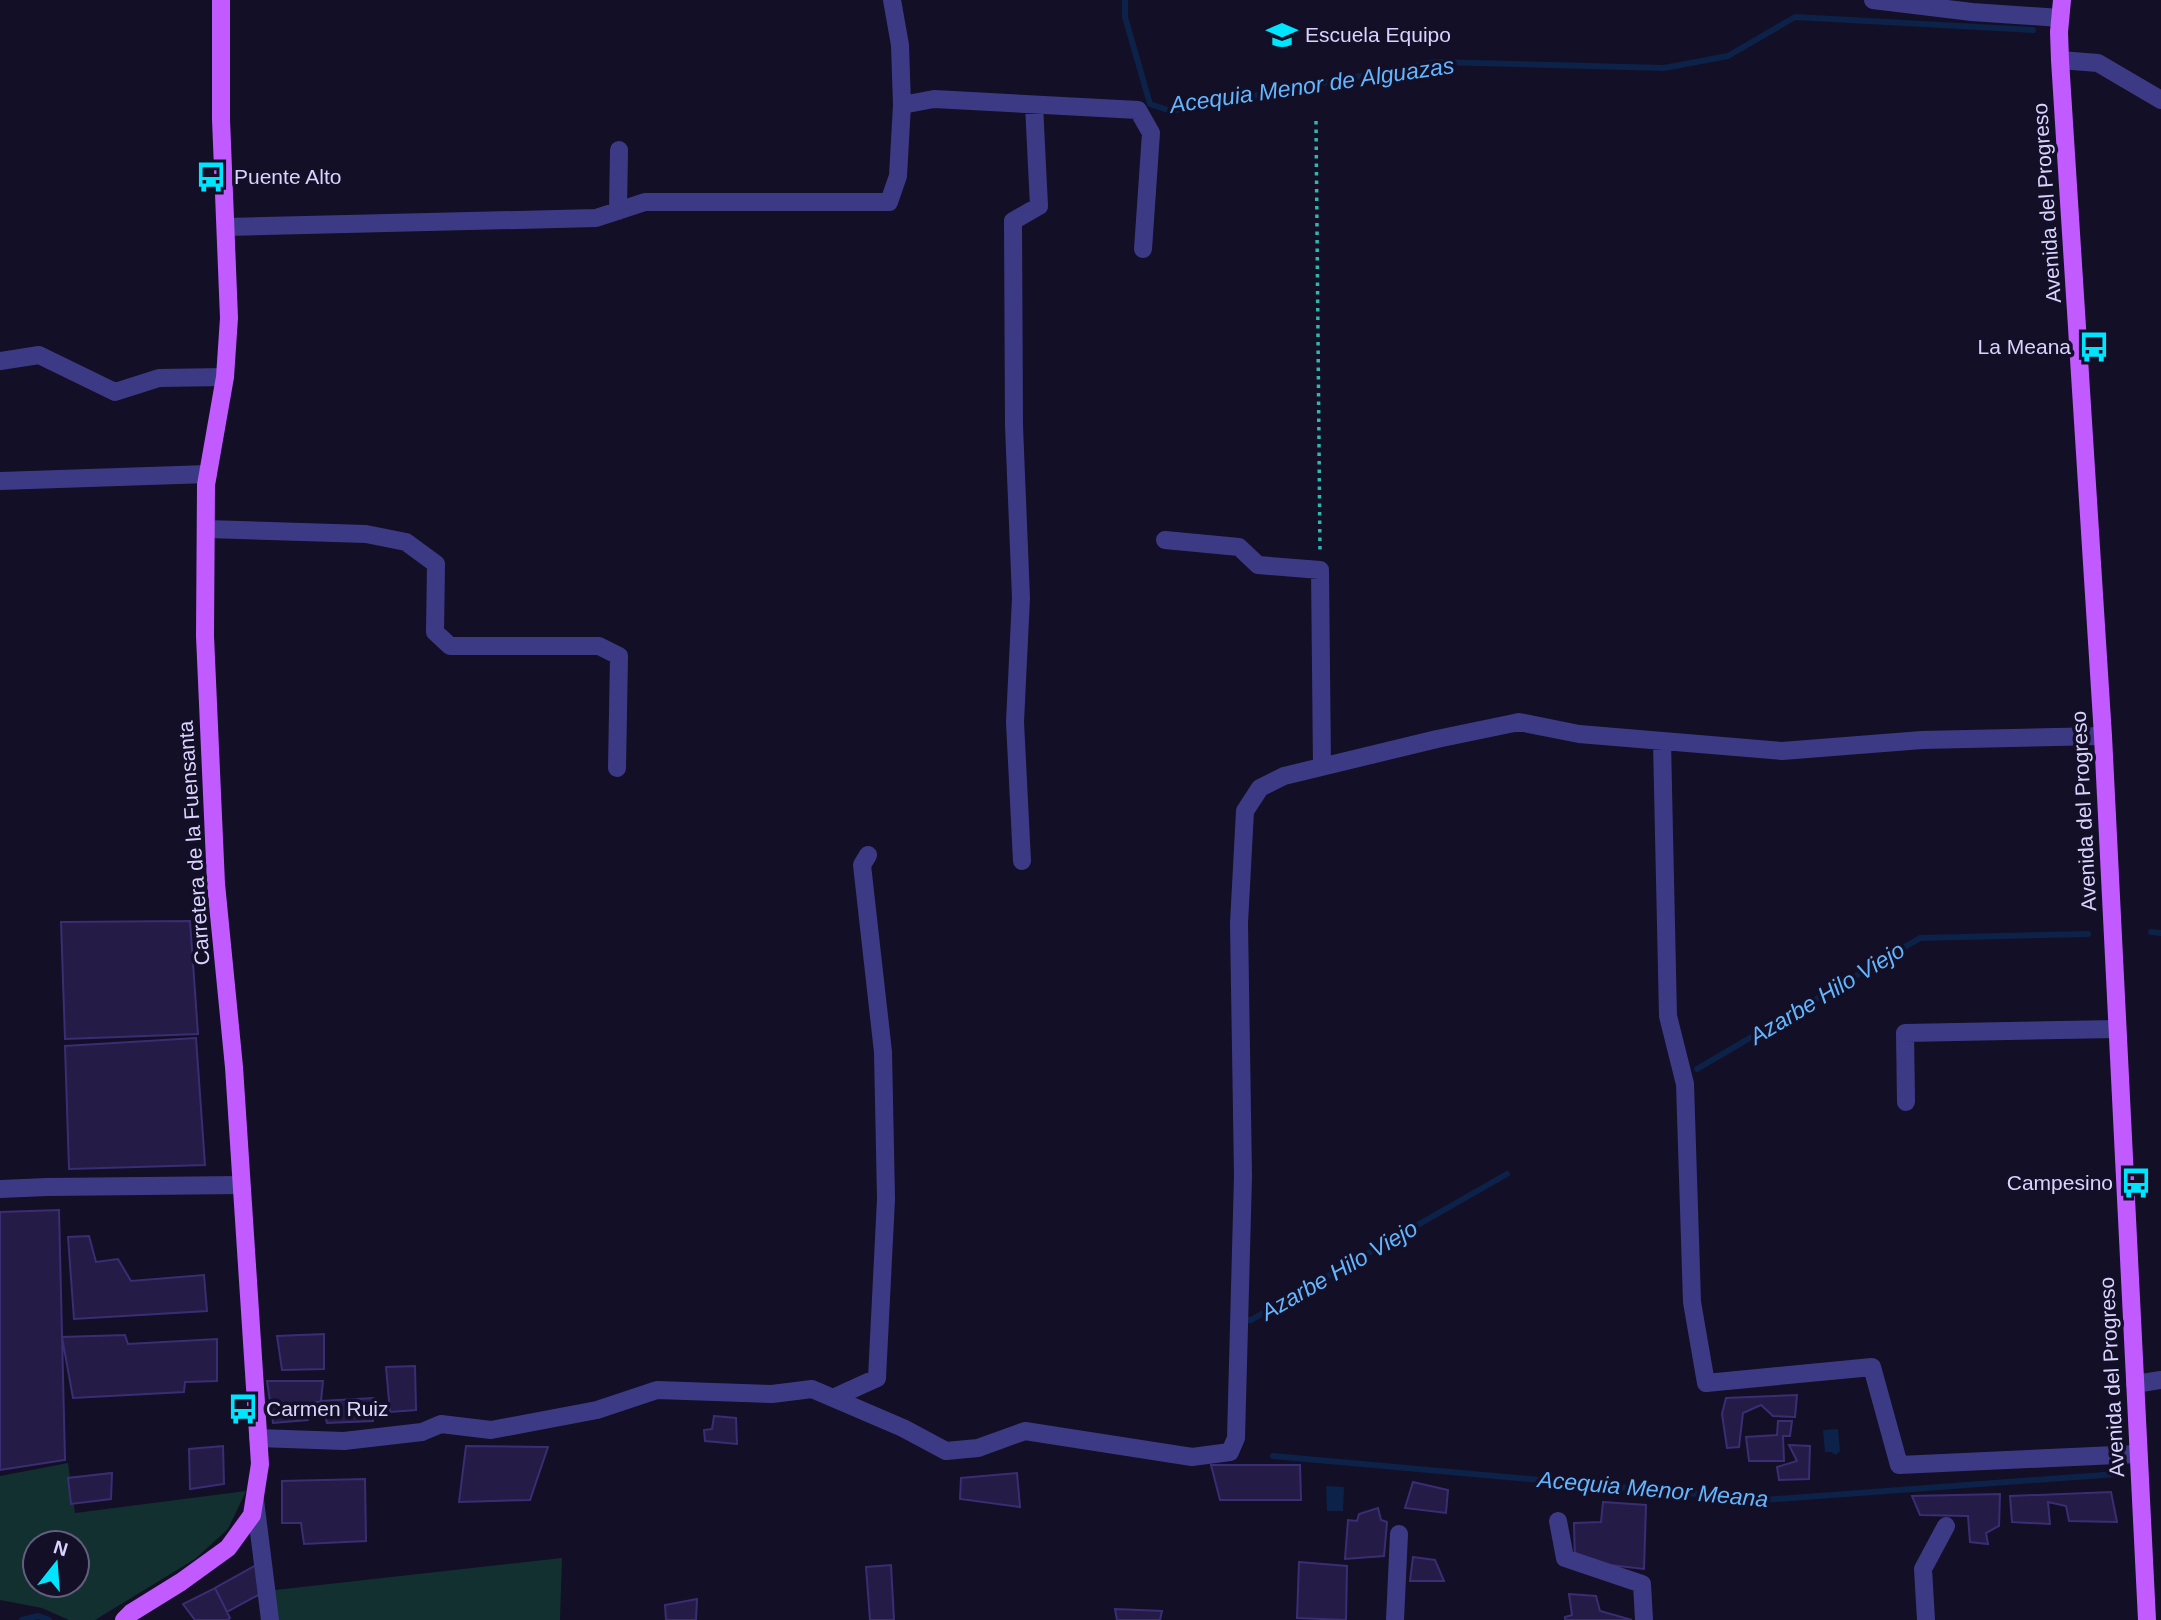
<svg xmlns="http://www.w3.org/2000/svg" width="2161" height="1620" viewBox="0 0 2161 1620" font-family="Arial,sans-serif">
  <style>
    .green { fill: #12302f; fill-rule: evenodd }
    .water { fill: #0c2248 }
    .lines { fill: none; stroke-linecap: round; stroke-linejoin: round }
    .stream { stroke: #0c2248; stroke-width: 6 }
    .building { fill: #241b47; stroke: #3b2d73; stroke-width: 2 }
    .path { stroke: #2fb8b0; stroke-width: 3.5; stroke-dasharray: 3.5 5; stroke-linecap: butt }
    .minor { stroke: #3d3a85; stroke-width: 18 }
    .major { stroke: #c25bff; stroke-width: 18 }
    .labels { text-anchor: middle; stroke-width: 7; stroke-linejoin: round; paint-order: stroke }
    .poi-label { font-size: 21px; fill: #d9d4ff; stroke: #130f26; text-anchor: start }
    .street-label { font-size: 21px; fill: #d9d4ff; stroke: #130f26 }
    .water-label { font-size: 23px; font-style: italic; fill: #62b6ff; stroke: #130f26 }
  </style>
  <rect width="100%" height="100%" fill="#130f26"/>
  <path class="green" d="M68 1463 75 1513 246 1491 228 1529 195 1559 95 1620H69L42 1608 0 1600V1476ZM35 1543H77V1585H35Z
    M562 1558 560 1620H269L266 1591Z"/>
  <path class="water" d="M1838 1429 1840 1451 1836 1455 1831 1452H1825L1823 1430Z
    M1326 1486 1344 1487 1343 1511H1327Z"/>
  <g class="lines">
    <path class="stream" d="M1125 0V17L1150 104 1171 111 1436 62 1664 68 1728 56 1795 17 2033 30
      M2151 932 2161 933
      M1697 1069 1920 938 2088 934
      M1243 1320H1251L1507 1174
      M1273 1456 1764 1500 2117 1474
      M22 1620 38 1616 49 1620"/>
  </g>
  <path class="building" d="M190 921 198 1034 65 1039 61 922Z
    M196 1038 205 1165 69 1169 65 1046Z
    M59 1210 65 1460 0 1470V1212Z
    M89 1236 96 1262 118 1259 131 1281 204 1275 207 1311 74 1319 68 1237Z
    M324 1334V1369L282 1370 277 1336Z
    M125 1335 128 1344 217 1339V1381L185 1382 184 1392 73 1398 62 1337Z
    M415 1366 416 1410 390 1412 386 1367Z
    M267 1381H323L321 1401 314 1403 308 1420 273 1423Z
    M1797 1395 1795 1417 1773 1416 1761 1405 1743 1413 1739 1447 1727 1448 1722 1414 1726 1398Z
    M374 1398 373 1421 327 1423 321 1401Z
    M714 1416 736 1418 737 1444 705 1441 704 1430 712 1429Z
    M1778 1421H1792L1790 1436H1783L1784 1461H1749L1746 1437 1777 1435Z
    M1789 1445 1810 1446 1809 1479 1779 1480 1777 1467 1797 1461Z
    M223 1446 224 1484 190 1489 189 1449Z
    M466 1446 548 1447 530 1500 459 1502Z
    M1211 1465H1300L1301 1500H1220Z
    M112 1473 111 1499 71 1504 68 1478Z
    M1017 1473 1020 1507 960 1499 961 1478Z
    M365 1479 366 1541 304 1544 301 1523H282V1481Z
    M1413 1482 1448 1490 1446 1513 1405 1508Z
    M2111 1492 2117 1522 2069 1521 2066 1506 2048 1502 2050 1524 2012 1522 2010 1496Z
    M2000 1494 1999 1526 1986 1533 1988 1544 1970 1542 1968 1516 1920 1515 1912 1496Z
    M1603 1502 1646 1505 1644 1569 1575 1561 1574 1523 1601 1522Z
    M1378 1508 1381 1520 1387 1522 1384 1556 1345 1559 1348 1520 1357 1521 1359 1514Z
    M1413 1557 1435 1560 1444 1581H1410Z
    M1299 1562 1347 1566 1346 1620 1297 1618Z
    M258 1564 260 1594 227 1612 215 1588Z
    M891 1565 894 1620H870L866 1567Z
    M215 1588 230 1618 228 1620H195L183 1604Z
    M1569 1594 1596 1596 1600 1611 1632 1620H1565V1617L1572 1615Z
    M697 1599 696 1620H666L665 1605Z
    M1115 1609 1162 1611 1160 1620H1117Z"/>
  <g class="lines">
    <path class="path" d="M1316 121 1320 553"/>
    <path class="minor" d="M892 0 900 45 902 105
      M1873 0 1972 12 2060 18
      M2060 60 2098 63 2161 100
      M618 211 619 150
      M226 227 596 218 645 202H889L898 176 902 105 934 99 1138 110 1151 133 1143 249
      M0 361 39 355 115 392 159 378 225 377
      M0 481 208 474
      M206 529 366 534 406 542 436 564 435 632 450 646H599L619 656 617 768
      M1165 540 1239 547 1258 565 1320 570 1322 767
      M1662 742 1668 1016 1685 1084 1692 1302 1706 1383 1872 1367 1899 1465 2138 1454
      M1022 861 1015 722 1021 598 1014 426 1013 221 1039 206 1034 105
      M1906 1102 1905 1033 2117 1029
      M0 1189 47 1187 241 1185
      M2135 1384 2161 1380
      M833 1398 877 1378 886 1199 883 1052 862 865 868 855
      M258 1438 344 1441 422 1432 441 1424 491 1430 597 1410 657 1390 772 1394 812 1389 903 1428 946 1451 978 1448 1025 1431 1192 1457 1230 1452 1236 1438 1243 1176 1239 923 1245 811 1260 788 1284 776 1437 739 1519 722 1579 734 1782 751 1922 740 2103 736
      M255 1500 270 1620
      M1558 1521 1565 1558 1642 1584 1644 1620
      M1395 1620 1399 1534
      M1926 1620 1923 1569 1946 1526"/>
    <path class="major" d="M2062 0 2059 32 2060 60 2103 736 2147 1620
      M124 1620 131 1613 181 1582 228 1548 252 1515 260 1464 234 1067 216 884 205 636 206 485 225 377 229 318 221 119V0"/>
  </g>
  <defs>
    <g id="school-bare" transform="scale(2.415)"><path d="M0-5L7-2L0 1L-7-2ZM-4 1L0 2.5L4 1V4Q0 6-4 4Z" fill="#00e5ff" stroke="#130f26" stroke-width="2.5" paint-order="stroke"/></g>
    <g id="bus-bare" transform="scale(2.415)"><path d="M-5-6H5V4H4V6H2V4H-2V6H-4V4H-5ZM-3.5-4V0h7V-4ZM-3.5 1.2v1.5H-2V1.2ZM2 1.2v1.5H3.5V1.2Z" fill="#00e5ff" stroke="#130f26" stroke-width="2.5" paint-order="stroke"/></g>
  </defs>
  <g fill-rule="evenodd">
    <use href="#school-bare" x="1282" y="35"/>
    <use href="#bus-bare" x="211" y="177"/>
    <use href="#bus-bare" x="2094" y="347"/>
    <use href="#bus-bare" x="2136" y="1183"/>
    <use href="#bus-bare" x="243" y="1409"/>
  </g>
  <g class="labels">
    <g class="poi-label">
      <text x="1305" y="42">Escuela Equipo</text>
      <text x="234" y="184">Puente Alto</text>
      <text x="2071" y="354" text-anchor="end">La Meana</text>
      <text x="2113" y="1190" text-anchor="end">Campesino</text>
      <text x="266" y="1416">Carmen Ruiz</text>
    </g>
    <g class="street-label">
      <text transform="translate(2047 203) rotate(-94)" y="7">Avenida del Progreso</text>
      <text transform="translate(2084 811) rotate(-93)" y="7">Avenida del Progreso</text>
      <text transform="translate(194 843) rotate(-94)" y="7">Carretera de la Fuensanta</text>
      <text transform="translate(2112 1377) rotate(-93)" y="7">Avenida del Progreso</text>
    </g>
    <g class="water-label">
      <text transform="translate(1312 85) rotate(-8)" y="8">Acequia Menor de Alguazas</text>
      <text transform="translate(1827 993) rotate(-31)" y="8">Azarbe Hilo Viejo</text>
      <text transform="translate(1339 1270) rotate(-30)" y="8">Azarbe Hilo Viejo</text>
      <text transform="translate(1653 1489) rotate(5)" y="8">Acequia Menor Meana</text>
    </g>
  </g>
  <g transform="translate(56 1564) rotate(17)"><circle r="33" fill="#130f26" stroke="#625e7d" stroke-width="2"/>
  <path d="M0-5L12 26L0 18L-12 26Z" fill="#00e5ff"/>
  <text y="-10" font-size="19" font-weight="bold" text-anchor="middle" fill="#d9d4ff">N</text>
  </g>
</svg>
